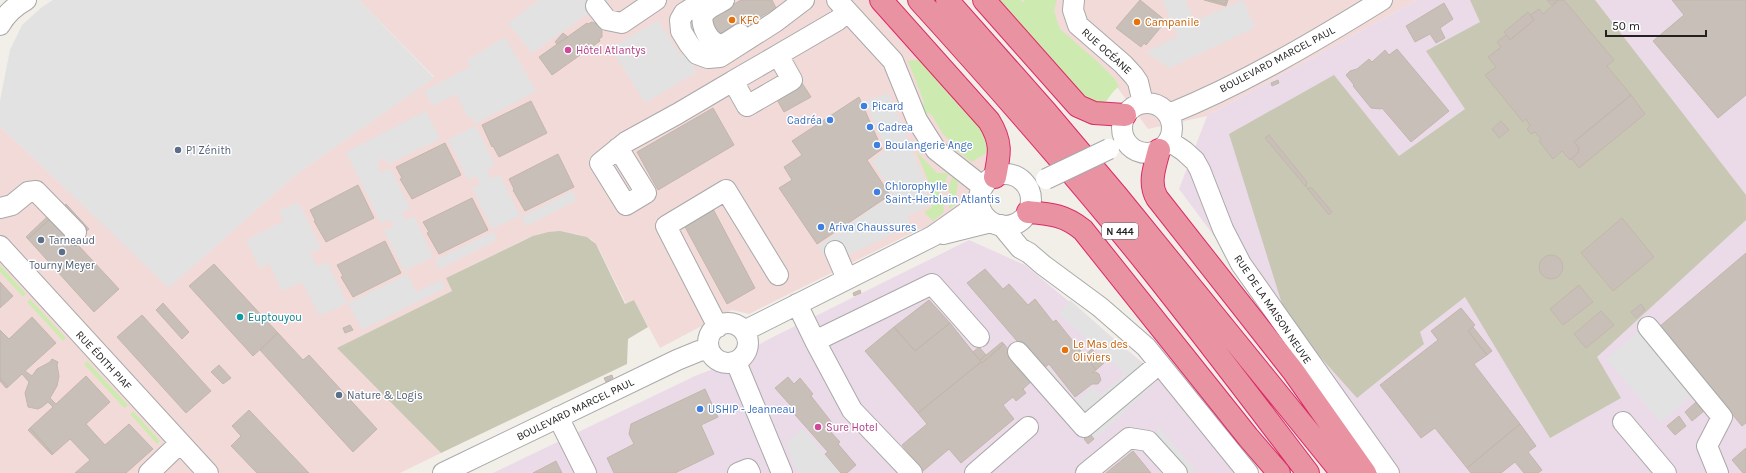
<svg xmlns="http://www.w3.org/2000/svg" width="1746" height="473" viewBox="0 0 1746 473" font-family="Karla,sans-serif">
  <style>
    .commercial { fill: #f2dad9 }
    .industrial { fill: #ebdbe8 }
    .construction { fill: #c7c7b4 }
    .grass { fill: #cdebb0 }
    .parking { fill: #e2e2e2 }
    .building { fill: #c7bfb8; stroke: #c4b6ab }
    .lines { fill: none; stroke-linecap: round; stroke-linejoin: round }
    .minor-casing { stroke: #a9a9a9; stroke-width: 22 }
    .highway-casing { stroke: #dc2a67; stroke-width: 24 }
    .minor { stroke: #fff; stroke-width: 20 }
    .highway { stroke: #e892a2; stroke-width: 22 }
    .minor-bridge-casing { stroke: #a9a9a9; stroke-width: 22; stroke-linecap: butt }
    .minor-bridge { stroke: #fff; stroke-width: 20 }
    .food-dot { fill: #e8710a; stroke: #fff; stroke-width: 1.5 }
    .hotel-dot { fill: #d1479c; stroke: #fff; stroke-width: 1.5 }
    .shop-dot { fill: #3f7fe0; stroke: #fff; stroke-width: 1.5 }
    .service-dot { fill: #5c6f8a; stroke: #fff; stroke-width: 1.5 }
    .culture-dot { fill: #0f9aa8; stroke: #fff; stroke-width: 1.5 }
    .labels { text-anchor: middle; stroke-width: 3; stroke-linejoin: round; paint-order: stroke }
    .shield { fill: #fff; stroke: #646464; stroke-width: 1 }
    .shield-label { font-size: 10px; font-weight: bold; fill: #222 }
    .food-label { font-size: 11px; fill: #c56008; stroke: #fff; text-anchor: start }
    .hotel-label { font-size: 11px; fill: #b23c85; stroke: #fff; text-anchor: start }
    .street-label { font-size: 11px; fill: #222; stroke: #fff }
    .shop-label { font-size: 11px; fill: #366cbe; stroke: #fff; text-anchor: start }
    .service-label { font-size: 11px; fill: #4e5e75; stroke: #fff; text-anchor: start }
    .culture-label { font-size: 11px; fill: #0d838f; stroke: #fff; text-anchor: start }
  </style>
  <rect width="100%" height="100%" fill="#f2efe9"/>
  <path class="commercial" d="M359 0H869L912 46 981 114 992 159 966 205 939 225 920 229 749 314 732 310 660 348 634 300 626 304 598 247 592 240 587 237 575 234 548 232 540 234 524 240 446 278 452 291 338 348 441 453 400 473H0V126L169 287 295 175 434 77Z
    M1021 0H1417L1207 116 1148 129 1114 83Z"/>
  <path class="industrial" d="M1417 0H1746V473H1391L1179 189 1207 116Z
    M969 240 1025 265 1155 373 1236 473H493L695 376 726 364 767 340Z"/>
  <path class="construction" d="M1470 0H1595L1746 195V220L1597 357 1621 398 1550 438 1465 297 1420 332 1424 344 1357 398 1287 320 1229 134 1334 75 1399 156 1465 109 1426 51 1480 22Z
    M560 231 587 237 596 244 625 304 634 300 648 327 628 339 627 364 441 453 337 348 452 291 446 278 533 236 548 232Z"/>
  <path class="grass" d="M996 0H1021L1023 2 1025 0H1057L1054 11 1060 29 1098 62 1114 78 1119 86 1113 92 1102 107C1075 102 1063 70 1046 52 1030 34 1013 17 996 0Z
    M922 59 970 107 995 150 986 153 972 162 955 149 954 145 943 134 931 114 926 113 923 107 924 102 908 61Z
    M916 151 937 173H945L948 174 944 187H940L939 201 943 202 944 212 933 221 924 212 932 207 929 188H931Z
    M952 177 958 182 955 205 949 209V187Z
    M0 265 26 294 23 297 0 272Z
    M30 299 66 338 63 341 27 302Z
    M87 361 128 405 124 408 84 364Z
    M133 411 160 441 157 444 130 414Z"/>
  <path class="parking" d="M53 0H359L434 78 295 175 169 288 0 126V101L10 50 22 25 42 7Z
    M539 0H608L532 53 508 23Z
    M1162 0H1185L1195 21 1243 0 1255 28 1169 68 1146 52 1178 36Z
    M658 20 681 56 686 53 697 72 645 103 611 48Z
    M505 37 536 91 475 124 471 116 468 118 456 94 433 106 424 91 470 67 467 60Z
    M889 93 926 184 930 205 907 217 911 225 830 264 818 246 893 194 872 161 886 150 865 101Z
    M426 111 440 139 388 164 384 158 380 160 378 164 380 173 390 168 410 208 402 213 405 220 414 216 433 257 404 271 384 231 394 227 390 219 381 223 346 152Z
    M476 126 495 165 487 169 491 179 500 175 520 216 492 229 472 188 480 184 476 176 468 180 448 139Z
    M572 191 577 200 526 226 521 217Z
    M298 202 321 248 310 253 317 266 327 262 347 303 319 316 302 282 282 291 269 264 260 269 246 240 284 221 279 211Z
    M493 232 497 240 439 269 435 260Z
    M407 274 416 292 441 280 445 288 362 330 348 303Z
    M1070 300 1142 364 1137 372 1153 386 1096 438 1089 429 1035 379 1049 367 1075 402 1093 387 1100 395 1125 374 1059 314Z
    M1638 332 1692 395 1661 422 1606 359Z
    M1158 426 1195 470 1194 473H1187L1156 438Z
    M803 429 840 473H800L794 466 786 443Z"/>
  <path class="building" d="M741 0H772L776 8 750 23 751 25 722 43 709 19Z
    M1140 0 1166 21 1146 45 1144 43 1141 47 1116 28Z
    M1204 0H1211L1225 4 1226 0H1228L1226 6Z
    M1211 0H1226L1225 4Z
    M1547 0H1558L1551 5Z
    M1559 0H1564L1614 60 1607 66 1631 95 1574 142 1579 148 1578 153 1570 160 1562 151 1553 159 1539 141 1541 139 1535 132 1531 134 1527 129 1530 126 1526 119 1523 122 1485 75 1496 67 1488 57 1501 47 1497 42 1506 35 1510 40 1534 20 1530 15 1539 9 1543 14Z
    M1672 0H1746V95L1718 118 1653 41 1684 15Z
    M1444 3 1453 19 1440 28 1445 38 1436 43 1430 34 1415 42 1406 26Z
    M1528 12 1534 20 1510 40 1504 32Z
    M592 22 602 26V37L599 39 600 41 552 75 539 57 587 23 588 24Z
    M563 33 568 37 557 44 555 42Z
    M1397 49 1449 111 1411 142 1382 108 1381 109 1371 108 1353 86 1354 85 1346 75 1350 71 1357 69 1369 59 1372 62 1385 50 1389 55Z
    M1278 80 1279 83 1272 86 1271 83Z
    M802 83 811 97 784 112 776 98Z
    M1631 95 1645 114 1579 168 1572 159 1578 153 1579 148 1574 142Z
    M859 97 882 149 867 160 890 195 817 244 779 188 792 180 784 167 802 155 792 141Z
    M531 101 547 133 499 157 493 146 492 147 482 125Z
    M713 108 734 145 658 190 637 152Z
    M1501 121 1509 130 1499 138 1492 129Z
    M1269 135 1307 182 1306 187 1265 138Z
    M445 143 461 175 412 199 400 179 402 178 396 167Z
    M558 154 574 187 525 211 513 190 514 189 509 179Z
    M358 185 374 218 326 242 314 221 315 220 310 210Z
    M1307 188H1312L1332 212 1329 215Z
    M472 198 488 230 439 254 427 233 429 232 423 222Z
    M66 204 89 229 83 234 61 209Z
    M713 209 755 288 727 304 684 225Z
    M50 214 52 217 28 239 26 237Z
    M52 217 119 289 94 312 28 239Z
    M1622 218 1654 257 1613 291 1581 253Z
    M385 241 401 273 353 297 341 277 343 276 337 265Z
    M1746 253V423L1742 426 1659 327Z
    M1539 267a12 12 0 1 1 24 0a12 12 0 1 1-24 0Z
    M214 264 278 333 253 356 189 286Z
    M985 269 1003 289 1009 284 1028 305 1035 299 1053 322 1056 320 1096 370 1092 373 1096 372 1099 374 1101 380 1098 384H1092L1075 397 1049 364 1042 370 967 283Z
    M0 282 13 296 0 308Z
    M1579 285 1593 302 1563 325 1550 309Z
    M860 290 861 293 854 296 853 293Z
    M929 300 950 323 915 351 894 327Z
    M163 303 189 332 182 339 156 310Z
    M1641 304 1645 310 1636 318 1631 312Z
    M1461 308 1475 325 1468 331 1487 355 1474 364 1520 424 1467 468 1435 428 1421 438 1380 385 1438 340 1431 331Z
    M1601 311 1614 325 1586 348 1574 334Z
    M142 315 211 391 186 413 117 337Z
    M32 317 56 343 25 371 32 376 37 369 50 362 52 359 58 362 57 365 59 376 57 386 50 398 56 404 86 376 110 402 86 424 105 445 129 424 153 449 126 473H75L90 460 70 439 53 454 30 428 53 407 48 402 42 407 38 409 28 407 25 393 29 382 22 374 8 387 0 378V330L9 339Z
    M950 323 981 362 918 413 865 351 894 327 915 351Z
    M350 325 353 330 345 333 343 328Z
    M1473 327 1492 351 1487 355 1468 331Z
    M278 333 303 360 309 355 377 429 353 452 260 350Z
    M1002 342 1004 344 982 363 980 360Z
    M1004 344 1033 380 1023 389 1026 393 1016 401 1013 397 1003 405 1014 419 961 463 949 449 923 471 902 445 927 424 918 413 981 362 982 363Z
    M979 347 986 355 980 360 973 352Z
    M1092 349 1104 363 1096 370 1085 355Z
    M219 365 231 378 223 384 211 372Z
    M612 375 613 378 606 382 604 378Z
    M788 377 794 384 800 378 813 394 811 396 833 424 828 429 840 442 838 444 856 465 847 473H841L825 454 828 452 789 408 791 406 775 388Z
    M0 378 8 387 6 388 0 381Z
    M705 389 718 417 701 425 714 454 675 473H614L607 458 634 444 629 434 631 424Z
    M1696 402 1704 411 1692 421 1685 412Z
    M249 410 309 473H257L231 446 241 436 232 426Z
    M1679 416 1686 426 1675 435 1667 426Z
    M1520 424 1536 446 1528 452 1542 470 1538 473H1524L1515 462 1501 473H1471L1467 468Z
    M30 428 53 454 52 455 28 430Z
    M1090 434 1094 439 1088 444 1084 439Z
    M1746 448V473H1743L1732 460Z
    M1133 451 1151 473H1106Z
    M556 461 562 473H533Z"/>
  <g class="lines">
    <g class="minor-casing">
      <path id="minor" d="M705 0 684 13 680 20 681 31 689 44 697 54 708 58 720 57 775 22 804 0
        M724 0C718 4 707 8 704 14 698 24 711 47 723 44 729 42 735 37 740 34
        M837 0 893 61 917 120 936 150 983 187
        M1074 0 1073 10 1078 25 1123 64 1134 76 1138 82 1143 103
        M596 6 607 20 622 23 656 0
        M0 25C6 14 15 6 26 0
        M778 55 792 80 747 106 733 81Z
        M778 55 838 20 847 11
        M1122 128a25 25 0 1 1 50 0a25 25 0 1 1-50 0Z
        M1169 114C1243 84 1314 42 1382 0
        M1169 141 1184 151 1195 161 1200 170 1223 229 1241 264 1389 473
        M618 148 646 193 626 205 600 163 626 142 677 114 733 81
        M979 200a26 26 0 1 1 52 0a26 26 0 1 1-52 0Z
        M0 208 12 205 28 192 36 191 76 232 75 235
        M1001 225 1020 248 1029 253 1043 265 1100 307 1146 347 1248 473
        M943 234 991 222
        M0 246 208 473
        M835 251 847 279
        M797 304 815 341 932 284 979 337
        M708 343a20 20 0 1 1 40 0a20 20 0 1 1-40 0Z
        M718 327 666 226 726 190 778 275
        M1648 327 1722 417 1707 446 1718 473
        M744 331 933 236 980 203
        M815 341 852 410 912 473
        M1018 352 1084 427 1159 364
        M736 362 782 473
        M558 417 586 473
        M1623 422 1666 473
        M149 473 180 443
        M443 473 677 360 699 351 709 349
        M738 473 748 469 750 473
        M975 473 1028 427
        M1086 473 1129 438 1148 441 1177 473"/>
    </g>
    <g class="highway-casing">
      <path id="highway" d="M881 0 989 121C1002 142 1000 153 995 177
        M919 0C997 86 1074 173 1146 263 1201 332 1255 403 1308 473
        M947 0 1047 113 1118 197 1342 473
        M984 0 1078 106 1094 113 1125 115
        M1159 150C1155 166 1148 183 1157 198L1293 371 1365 473
        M1028 212C1051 214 1065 215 1083 230L1248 437 1279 473"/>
    </g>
    <use href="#minor" class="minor"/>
    <use href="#highway" class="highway"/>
    <g class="minor-bridge-casing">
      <path id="minor-bridge" d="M1046 179 1109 149"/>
    </g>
    <use href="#minor-bridge" class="minor-bridge"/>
  </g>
  <g class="food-dot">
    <circle cx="732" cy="20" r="4"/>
    <circle cx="1137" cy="22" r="4"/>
    <circle cx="1065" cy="350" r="4"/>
  </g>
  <g class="hotel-dot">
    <circle cx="568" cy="50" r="4"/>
    <circle cx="818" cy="427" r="4"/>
  </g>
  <g class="shop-dot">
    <circle cx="864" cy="106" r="4"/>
    <circle cx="830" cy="120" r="4"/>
    <circle cx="870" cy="127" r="4"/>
    <circle cx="877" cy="145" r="4"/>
    <circle cx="877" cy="192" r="4"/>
    <circle cx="821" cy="227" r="4"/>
    <circle cx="700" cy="409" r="4"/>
  </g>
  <g class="service-dot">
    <circle cx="178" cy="150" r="4"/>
    <circle cx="41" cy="240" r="4"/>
    <circle cx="62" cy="252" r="4"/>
    <circle cx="339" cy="395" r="4"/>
  </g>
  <circle class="culture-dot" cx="240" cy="317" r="4"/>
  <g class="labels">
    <rect class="shield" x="1102" y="223" width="36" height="16" rx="3"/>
    <g class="shield-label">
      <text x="1120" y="235">N 444</text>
    </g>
    <g class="food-label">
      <text x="740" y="24">KFC</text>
      <text x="1145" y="26">Campanile</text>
      <text x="1073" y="348">Le Mas des<tspan x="1073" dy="13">Oliviers</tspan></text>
    </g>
    <g class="hotel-label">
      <text x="576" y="54">Hôtel Atlantys</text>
      <text x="826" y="431">Sure Hotel</text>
    </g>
    <g class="street-label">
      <text transform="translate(1107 51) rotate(42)" y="4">RUE OCÉANE</text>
      <text transform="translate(1277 59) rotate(-28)" y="4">BOULEVARD MARCEL PAUL</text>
      <text transform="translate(1273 309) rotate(56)" y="4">RUE DE LA MAISON NEUVE</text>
      <text transform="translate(104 360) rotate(47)" y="4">RUE ÉDITH PIAF</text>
      <text transform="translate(575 409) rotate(-26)" y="4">BOULEVARD MARCEL PAUL</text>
    </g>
    <g class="shop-label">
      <text x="872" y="110">Picard</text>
      <text x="822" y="124" text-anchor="end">Cadréa</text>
      <text x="878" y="131">Cadrea</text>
      <text x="885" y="149">Boulangerie Ange</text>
      <text x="885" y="190">Chlorophylle<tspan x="885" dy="13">Saint-Herblain Atlantis</tspan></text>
      <text x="829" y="231">Ariva Chaussures</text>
      <text x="708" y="413">USHIP - Jeanneau</text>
    </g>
    <g class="service-label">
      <text x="186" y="154">P1 Zénith</text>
      <text x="49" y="244">Tarneaud</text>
      <text x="62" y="269" text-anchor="middle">Tourny Meyer</text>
      <text x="347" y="399">Nature &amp; Logis</text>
    </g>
    <g class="culture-label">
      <text x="248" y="321">Euptouyou</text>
    </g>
  </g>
  <path d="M1606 30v6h100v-6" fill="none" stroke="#222222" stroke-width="2"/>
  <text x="1612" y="30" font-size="12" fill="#222222" stroke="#ffffff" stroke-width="3" paint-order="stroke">50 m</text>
</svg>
